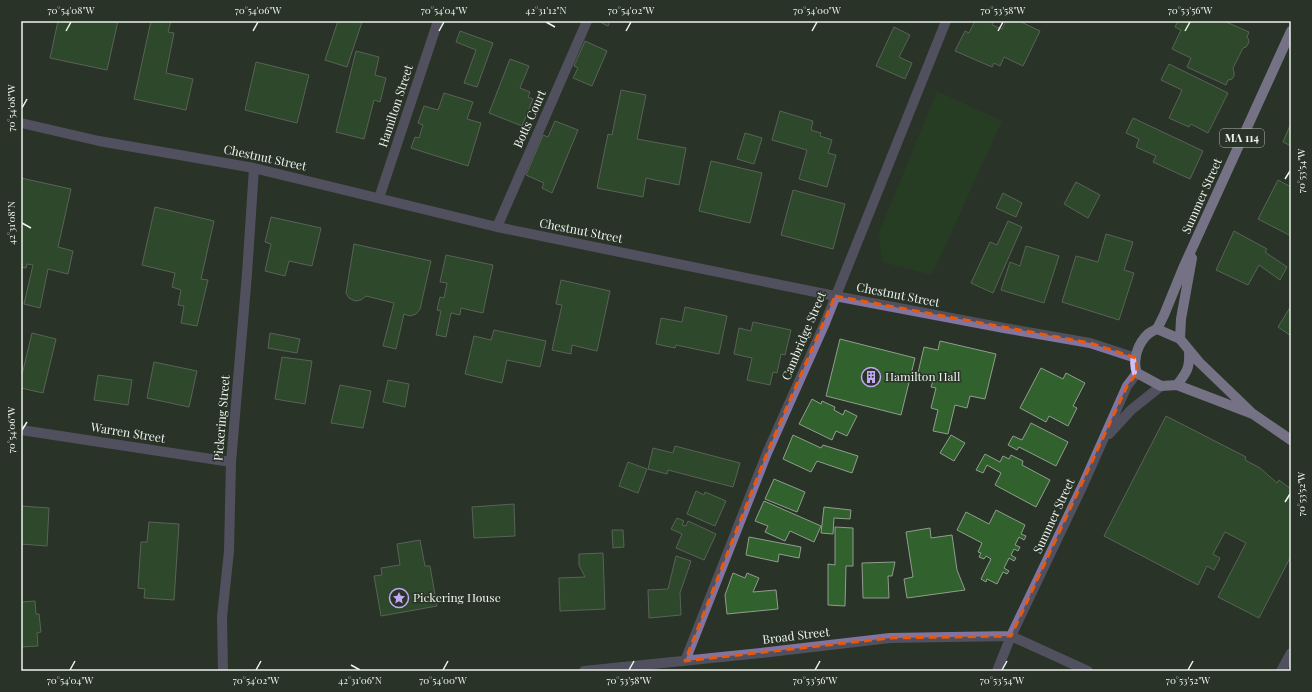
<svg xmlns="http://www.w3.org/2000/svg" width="1312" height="692" viewBox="0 0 1312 692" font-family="'Playfair Display',serif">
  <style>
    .green { fill: #234921 }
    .building { fill: #31622e; stroke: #919d8f }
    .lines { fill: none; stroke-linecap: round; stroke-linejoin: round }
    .minor { stroke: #8273a1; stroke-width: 10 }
    .major { stroke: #d0bef7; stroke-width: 10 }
    .marked { fill: none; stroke: #e8590c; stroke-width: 3; stroke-dasharray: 8 5; stroke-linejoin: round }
    .ticks { fill: none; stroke: #eef4ed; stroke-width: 1.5 }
    .labels { text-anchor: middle; stroke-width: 3; stroke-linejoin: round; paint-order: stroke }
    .shield { fill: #293328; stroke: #b3bab2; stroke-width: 1 }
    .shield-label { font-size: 11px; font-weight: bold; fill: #eef4ed }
    .street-label { font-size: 12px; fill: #eef4ed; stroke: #293328 }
    .poi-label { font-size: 12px; fill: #eef4ed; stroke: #293328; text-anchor: start }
    .neatline { fill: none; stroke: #eef4ed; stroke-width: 1.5 }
    .ticks-label { font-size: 10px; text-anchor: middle; fill: #eef4ed }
  </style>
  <rect width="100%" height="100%" fill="#293328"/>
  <path class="green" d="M937 91 1002 121 932 275 882 262 879 233Z"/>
  <path class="building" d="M58 21H118L107 70 50 58Z
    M151 21H171L168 32 174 33 166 73 193 79 186 110 134 99Z
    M338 21 362 22 347 67 325 60Z
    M598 21H610L608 26Z
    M975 21H994L992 25 1002 29 1006 21H1019L1040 31 1023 66 1004 57 1000 66 994 63 992 67 955 51 965 31 969 33Z
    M1178 21H1224L1249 32 1247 37 1249 40 1248 44 1246 47 1243 48 1233 68 1234 72V76L1232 79 1228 80 1226 85 1187 67 1191 58 1172 49 1181 30 1175 27Z
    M894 27 910 35 899 57 912 63 905 79 876 66Z
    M460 31 493 43 477 87 464 83 476 50 456 42Z
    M585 41 607 51 592 86 573 78 578 68 574 66Z
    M356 51 379 57 375 75 386 78 380 102 374 100 364 139 336 132Z
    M510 59 529 66 520 88 530 92 528 97 533 99 522 126 489 113Z
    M256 62 309 75 297 123 245 110Z
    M1169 64 1228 93 1208 133 1191 124 1189 127 1169 118 1182 90 1161 80Z
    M621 90 646 95 637 139 686 148 679 185 646 178 643 197 597 188 608 134 612 135Z
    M444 93 473 102 467 119 481 123 468 166 411 148 415 137 419 138 423 125 418 123 424 106 438 110Z
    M780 111 813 121 811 130 821 133 820 136 832 140 828 153 836 155 827 187 799 179 807 150 772 140Z
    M1133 118 1203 151 1190 179 1153 162 1156 156 1136 147 1139 139 1126 133Z
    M555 121 578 130 552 193 542 188 544 183 526 175 543 135 548 137Z
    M1291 123V146L1283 142Z
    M745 133 762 138 754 164 737 159Z
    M711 161 762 173 750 223 699 211Z
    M21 178 71 189 58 247 73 251 68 274 48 269 40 308 24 304 33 265 27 264 26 268 21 267Z
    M1278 180 1291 187V236L1258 219Z
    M1076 182 1100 195 1088 218 1064 204Z
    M793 190 845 204 833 249 781 235Z
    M1003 193 1022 203 1016 217 996 208Z
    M155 207 214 221 201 279 208 280 197 326 181 323 184 306 178 305 181 290 172 287 175 273 142 265Z
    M271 217 321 228 312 266 289 261 285 276 265 271 271 244 265 242Z
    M1008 221 1022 227 993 293 971 283 990 242 997 245Z
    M1234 231 1267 249 1265 252 1287 267 1280 280 1259 265 1248 285 1216 270Z
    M1106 234 1133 242 1124 270 1134 273 1119 320 1062 302 1076 256 1098 262Z
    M354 244 431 261 420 309 416 314 410 316 404 314 396 349 383 346 394 303 366 296 361 300 355 301 349 298 346 293Z
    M1026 246 1059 256 1044 303 1001 290 1010 262 1020 266Z
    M446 255 493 265 483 313 461 308 460 315 451 313 446 337 436 335 441 311 437 310 440 297 444 298 447 283 440 282Z
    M561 280 610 291 597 351 572 345 571 354 552 350 562 305 556 304Z
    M1291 306V336L1278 327Z
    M685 307 727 316 719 354 676 345 675 348 656 344 661 318 682 322Z
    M753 322 791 330 785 355 781 354 777 373 773 372 770 385 747 380 752 358 734 354 739 328 751 331Z
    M494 330 546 341 540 367 507 360 502 383 465 374 474 336 491 340Z
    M32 333 56 339 43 393 21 388V379Z
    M270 333 300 339 297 353 268 348Z
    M840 339 915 358 901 415 826 396Z
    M940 341 996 354 985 399 970 396 967 408 955 405 948 434 933 431 938 410 931 408 936 388 931 387 933 381 917 377 924 347 938 350Z
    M282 357 312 361 305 404 275 399Z
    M154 362 197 371 189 407 147 398Z
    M1041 368 1063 379 1066 373 1085 383 1073 406 1077 408 1068 426 1049 416 1046 422 1020 408Z
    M98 375 132 380 128 405 94 400Z
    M388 380 409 384 405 407 383 402Z
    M340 385 371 391 363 428 331 423Z
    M812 399 821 404 822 401 835 407 834 410 843 415 845 410 857 416 847 436 836 431 832 440 799 424Z
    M1166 416 1246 457 1245 460 1260 468 1277 483 1279 480 1291 489V556L1259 618 1218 597 1246 543 1225 532 1213 554 1220 558 1214 570 1207 566 1198 585 1104 536Z
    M1031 423 1068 442 1056 466 1019 447 1017 450 1008 445 1013 436 1022 440Z
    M793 435 821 448 823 445 858 456 852 473 817 461 811 472 783 459Z
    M951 435 965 443 954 461 940 453Z
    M675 446 740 463 733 487 668 470 667 474 648 469 653 448 673 453Z
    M985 454 1000 462 1003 456 1009 459 1011 455 1023 461 1022 465 1050 480 1036 507 995 485 1001 473 987 465 983 473 976 470Z
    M628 462 647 469 638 493 619 486Z
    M774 479 805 492 797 512 765 499Z
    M696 491 704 495 705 492 726 501 715 526 687 514Z
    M764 501 821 526 814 542 790 531 785 541 765 532 768 526 755 521Z
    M514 504 515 536 474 538 472 507Z
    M21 506 49 508 47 546 21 544Z
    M824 507 851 510 850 519 834 518 833 534 821 533Z
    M996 510 1025 525 1021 534 1026 536 1024 540 1019 537 1015 545 1020 547 1018 551 1014 549 1011 555 1016 558 1014 561 1009 558 1004 568 1009 571 1007 574 1003 572 997 584 987 579 986 582 981 579 991 559 986 556 984 559 979 557 981 553 978 552 982 543 957 530 966 512 989 524Z
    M677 518 684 521 682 525 686 526 688 521 716 534 704 560 676 548 682 534 671 529Z
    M149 522 179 524 174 600 144 598 145 589 138 588 141 542H147Z
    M835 527 853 528V566H846L845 606 828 605V564L835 565Z
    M930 528 931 538 952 535 957 570 965 590 907 598 904 579 913 577 906 532Z
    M612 530H623L624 547 613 548Z
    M749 537 801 547 799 558 779 554 778 562 746 555Z
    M420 540 425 566H430L437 606 381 616 374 576 382 575 381 568 400 565 397 544Z
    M603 553 605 609 560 611 559 578 585 577 579 565V554Z
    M676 556 691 561 680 593 681 615 649 618 648 590 668 589Z
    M895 562 892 576H888L889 598H863L862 563Z
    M733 573 745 578 747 573 759 578 753 592 776 590 778 609 727 614 725 595Z
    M35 601 36 614H39L41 632 37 633 38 646 21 647V602Z"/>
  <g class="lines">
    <path class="minor" d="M21 123 99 141 254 168 497 227 835 296 1004 328 1090 343 1136 358
      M379 198 438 21
      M497 227 587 21
      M21 430 231 462
      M1109 434 1131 410 1161 386
      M685 661 767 453 825 323 946 21
      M223 671 222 617 229 551 231 462 247 274 254 168
      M584 671 761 653 890 638 1011 636 1088 671
      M997 671 1011 636 1083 485 1127 386 1137 373
      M1281 671 1291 653"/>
    <path class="major" d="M1157 329 1164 315 1184 266 1291 31
      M1157 329C1154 330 1151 332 1148 334 1138 343 1132 360 1137 373L1161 386 1177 385C1187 372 1190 368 1189 351
      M1157 329 1180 339 1199 362 1253 414
      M1180 339 1181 319 1192 258
      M1177 385 1253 414 1291 440"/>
  </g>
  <path d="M0 0H1312V692H0ZM835 296 1090 343 1136 358 1137 373 1127 386 1011 636 890 638 685 661 767 453Z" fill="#293328" fill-opacity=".55" fill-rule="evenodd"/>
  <path class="marked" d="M835 296 1090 343 1136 358 1137 373 1127 386 1011 636 890 638 685 661 767 453Z"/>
  <path class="ticks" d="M546 22 555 27M66 31 71 22M253 31 258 22M439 31 444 22M626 31 631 22M812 31 817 22M998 31 1003 22M1185 31 1190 22M22 108 27 99M1285 179 1290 171M22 223 31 228M22 430 27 422M1285 502 1290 494M351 665 360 670M70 670 75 661M256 670 261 661M443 670 448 661M629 670 634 661M815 670 820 661M1002 670 1007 661M1188 670 1193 661"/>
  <defs>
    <g id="building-ring" transform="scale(1)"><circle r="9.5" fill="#293328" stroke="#c1a8f3" stroke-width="1.5"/><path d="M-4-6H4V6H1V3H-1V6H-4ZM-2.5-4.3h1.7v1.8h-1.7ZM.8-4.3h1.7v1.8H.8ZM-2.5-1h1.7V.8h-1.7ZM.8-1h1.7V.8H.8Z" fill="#c1a8f3"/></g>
    <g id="sight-ring" transform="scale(1)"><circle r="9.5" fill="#293328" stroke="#c1a8f3" stroke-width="1.5"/><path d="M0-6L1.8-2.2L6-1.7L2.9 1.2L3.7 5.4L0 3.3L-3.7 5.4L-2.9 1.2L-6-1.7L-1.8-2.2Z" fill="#c1a8f3"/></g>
  </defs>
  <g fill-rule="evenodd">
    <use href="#building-ring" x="871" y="377"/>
    <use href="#sight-ring" x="399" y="598"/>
  </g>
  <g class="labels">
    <rect class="shield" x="1220" y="129" width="44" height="18" rx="3"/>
    <g class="shield-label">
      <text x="1242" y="142">MA 114</text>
    </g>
    <g class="street-label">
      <text transform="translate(396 106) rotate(-72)" y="4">Hamilton Street</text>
      <text transform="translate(530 119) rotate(-66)" y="4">Botts Court</text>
      <text transform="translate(265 158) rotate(12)" y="4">Chestnut Street</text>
      <text transform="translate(1202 196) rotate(-66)" y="4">Summer Street</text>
      <text transform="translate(581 231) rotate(11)" y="4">Chestnut Street</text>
      <text transform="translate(898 295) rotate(11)" y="4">Chestnut Street</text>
      <text transform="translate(804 336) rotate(-67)" y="4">Cambridge Street</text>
      <text transform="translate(222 418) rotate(-85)" y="4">Pickering Street</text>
      <text transform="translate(128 433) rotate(9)" y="4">Warren Street</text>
      <text transform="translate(1054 516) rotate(-65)" y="4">Summer Street</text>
      <text transform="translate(796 636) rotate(-7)" y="4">Broad Street</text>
    </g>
    <g class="poi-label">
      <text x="885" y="381">Hamilton Hall</text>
      <text x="413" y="602">Pickering House</text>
    </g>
  </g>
  <rect width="1312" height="692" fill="none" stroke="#293328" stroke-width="44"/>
  <rect x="22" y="22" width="1268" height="648" class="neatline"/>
  <g class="ticks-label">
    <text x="71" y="14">70°54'08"W</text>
    <text x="258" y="14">70°54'06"W</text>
    <text x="444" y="14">70°54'04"W</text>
    <text x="546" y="14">42°31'12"N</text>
    <text x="631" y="14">70°54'02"W</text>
    <text x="817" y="14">70°54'00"W</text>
    <text x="1003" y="14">70°53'58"W</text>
    <text x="1190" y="14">70°53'56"W</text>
    <text transform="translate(11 108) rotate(-90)" y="4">70°54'08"W</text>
    <text transform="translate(1301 171) rotate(-90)" y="4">70°53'54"W</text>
    <text transform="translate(11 223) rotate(-90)" y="4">42°31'08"N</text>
    <text transform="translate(11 430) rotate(-90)" y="4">70°54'06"W</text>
    <text transform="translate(1301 494) rotate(-90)" y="4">70°53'52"W</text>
    <text x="70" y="684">70°54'04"W</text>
    <text x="256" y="684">70°54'02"W</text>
    <text x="360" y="684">42°31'06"N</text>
    <text x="443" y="684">70°54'00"W</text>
    <text x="629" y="684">70°53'58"W</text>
    <text x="815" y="684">70°53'56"W</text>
    <text x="1002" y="684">70°53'54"W</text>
    <text x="1188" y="684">70°53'52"W</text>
  </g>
</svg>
